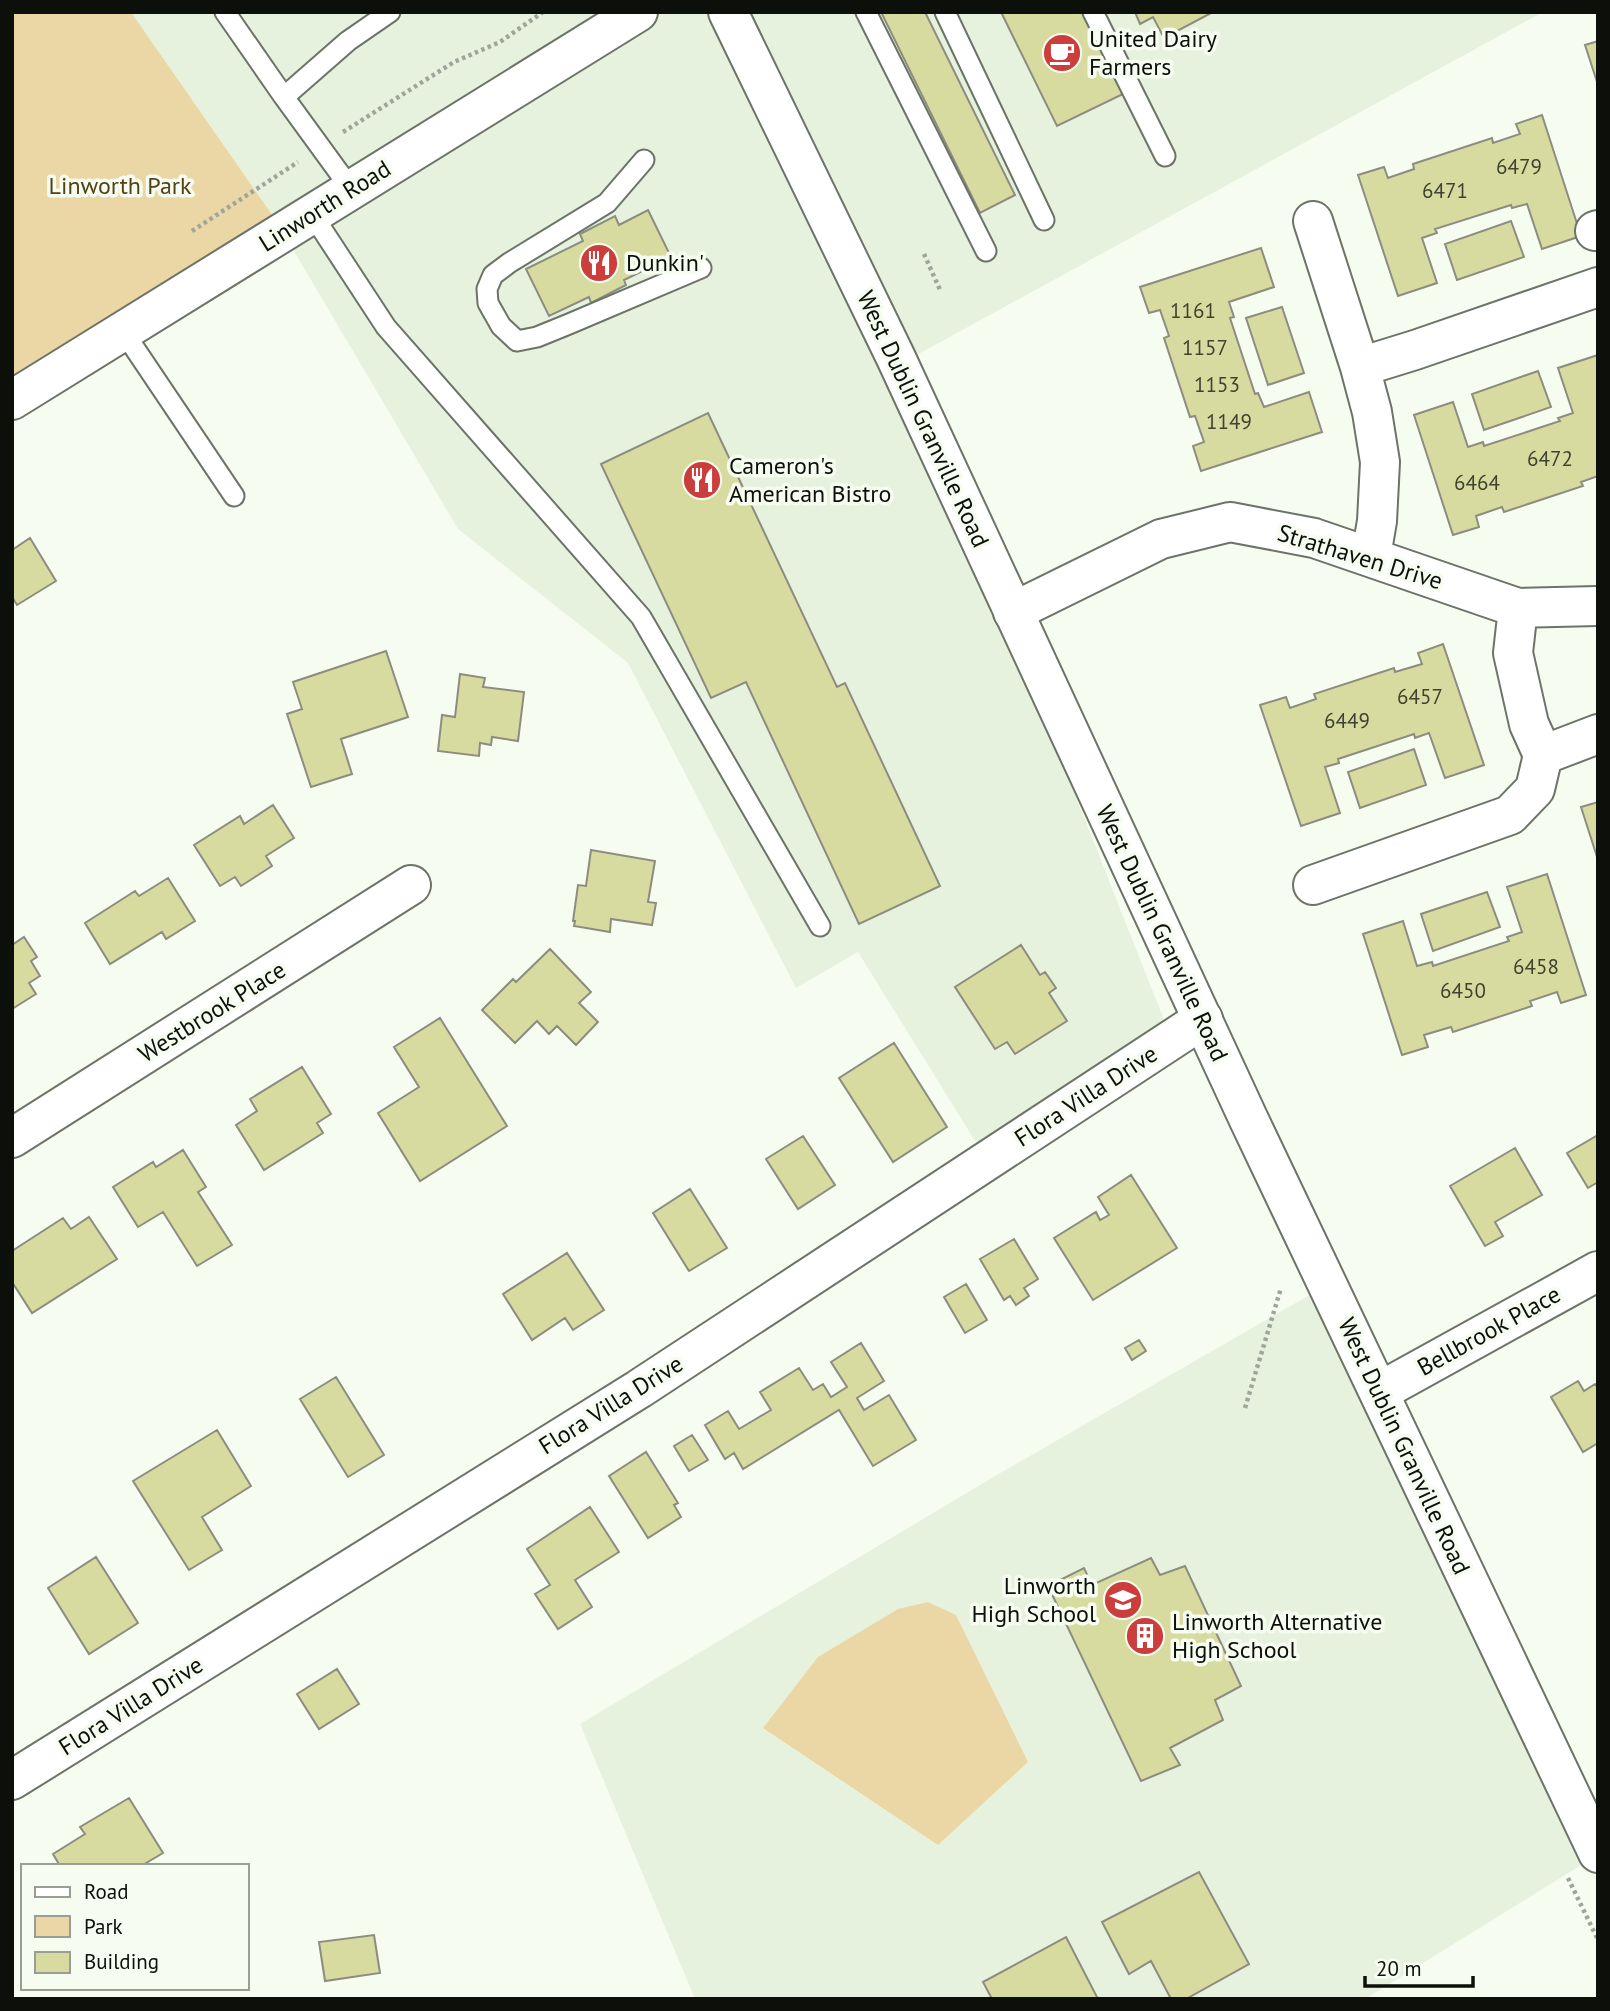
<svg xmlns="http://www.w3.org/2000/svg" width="1610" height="2011" viewBox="0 0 1610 2011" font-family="'PT Sans',sans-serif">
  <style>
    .built { fill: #e6f2de }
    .green { fill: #ebd7a6 }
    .building { fill: #d8db9f; stroke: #8c8d80; stroke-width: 2 }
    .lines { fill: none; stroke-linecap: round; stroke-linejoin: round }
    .service-casing { stroke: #6c7367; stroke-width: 23 }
    .minor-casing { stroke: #6c7367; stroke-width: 42 }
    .secondary-casing { stroke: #6c7367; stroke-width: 42 }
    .primary-casing { stroke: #6c7367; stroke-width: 42 }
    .path { stroke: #a0a59b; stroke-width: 4.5; stroke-dasharray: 3.5 3.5; stroke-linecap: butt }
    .service { stroke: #fff; stroke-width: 19 }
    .minor { stroke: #fff; stroke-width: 38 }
    .secondary { stroke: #fff; stroke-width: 38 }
    .primary { stroke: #fff; stroke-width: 38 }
    .labels { text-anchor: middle; stroke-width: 7; stroke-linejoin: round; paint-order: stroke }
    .number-label { font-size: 21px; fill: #3f422f }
    .poi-label { font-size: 24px; fill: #0c0f0a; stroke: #f6fdf0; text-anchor: start }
    .park-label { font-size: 24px; fill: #524216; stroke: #f6fdf0 }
    .street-label { font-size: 24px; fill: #0c0f0a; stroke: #f6fdf0 }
  </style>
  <rect width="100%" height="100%" fill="#f6fdf0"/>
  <path class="built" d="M131 12H1543L904 362 1172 1040 993 1170 858 952 796 988 628 663 458 529 275 219Z
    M1313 1293 1583 1864 1365 1999H695L580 1724 995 1476Z"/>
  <path class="green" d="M12 12H131L275 219 12 381Z
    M928 1602 956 1615 1028 1762 938 1845 763 1728 818 1657 898 1609Z"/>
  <path class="building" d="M881 12H925L1015 195 980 213Z
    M1001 12H1083L1123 94 1057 126Z
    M1135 12H1213L1164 38 1153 17 1140 24Z
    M1598 41V85L1585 45Z
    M1542 115 1581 236 1542 249 1527 204 1512 208 1511 205 1435 229 1437 233 1422 238 1437 283 1398 296 1358 175 1384 167 1388 178 1414 169 1413 164 1492 138 1493 143 1520 134 1516 124Z
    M648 210 671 257 624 280 626 285 591 303 589 297 549 316 526 269 583 241 580 234 615 216 619 225Z
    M1511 221 1524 257 1457 280 1445 244Z
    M1261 248 1274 287 1229 302 1234 317 1230 318 1255 394 1258 393 1264 407 1309 392 1322 432 1201 471 1193 446 1204 442 1195 416 1190 417 1164 338 1169 336 1160 310 1149 313 1140 287Z
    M1282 307 1304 373 1268 385 1246 318Z
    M1598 355V476L1581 482 1583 486 1504 512 1502 507 1476 516 1479 527 1453 535 1414 415 1453 402 1468 447 1483 442 1484 446 1560 421 1558 418 1573 413 1558 368Z
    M1538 371 1551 407 1484 430 1472 394Z
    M708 413 837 687 845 683 940 886 859 924 746 682 711 698 601 464Z
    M30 538 56 581 17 605 12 597V550Z
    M1443 644 1484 765 1445 778 1429 733 1415 738 1414 734 1338 759 1339 763 1325 767 1340 813 1301 826 1260 705 1286 697 1290 708 1316 699 1314 694 1394 668 1395 672 1422 664 1418 653Z
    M386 651 408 717 341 739 352 774 311 787 287 714 302 709 293 682Z
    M460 674 485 678 483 687 524 692 518 741 492 737 491 745 480 743 479 756 438 751 442 715 455 717Z
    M1414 749 1426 785 1360 808 1348 772Z
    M1598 802V860L1581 807Z
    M273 805 294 838 266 856 272 866 241 886 235 877 220 886 194 845 240 816 244 824Z
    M591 850 655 861 648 902 656 903 652 925 611 919 610 932 574 926 575 921H573L578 885 586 886Z
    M1547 874 1586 995 1561 1003 1557 992 1530 1001 1532 1006 1453 1032 1451 1027 1424 1035 1428 1047 1402 1055 1363 934 1403 921 1417 966 1432 962 1433 966 1509 941 1507 937 1522 932 1507 887Z
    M168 878 195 921 166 939 162 932 110 964 85 923 135 891 139 896Z
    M1487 892 1500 927 1433 951 1421 914Z
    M24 937 37 957 31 961 40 976 29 983 36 994 12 1009V945Z
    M1021 945 1040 975 1045 972 1056 988 1049 993 1067 1021 1015 1054 1007 1042 995 1049 955 987Z
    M550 949 591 992 579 1003 598 1022 576 1045 557 1026 549 1034 537 1021 515 1043 482 1010 513 979 516 982Z
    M440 1018 507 1126 420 1181 378 1113 419 1087 394 1047Z
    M894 1043 947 1127 893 1162 839 1078Z
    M302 1067 331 1114 317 1123 323 1133 264 1170 236 1125 257 1111 250 1099Z
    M1598 1135V1182L1588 1188 1567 1153Z
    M803 1136 835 1185 798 1209 766 1159Z
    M1515 1148 1542 1195 1495 1222 1503 1236 1485 1246 1450 1186Z
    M183 1150 206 1187 198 1192 232 1245 197 1266 163 1212 138 1227 113 1187 153 1162 156 1167Z
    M1131 1175 1177 1248 1093 1300 1054 1238 1096 1212 1100 1220 1109 1215 1098 1197Z
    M690 1189 727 1248 689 1271 653 1213Z
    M89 1217 117 1259 32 1313 12 1282V1251L63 1218 71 1229Z
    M1014 1239 1038 1279 1024 1288 1029 1296 1016 1305 1010 1296 1004 1300 980 1259Z
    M567 1253 604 1310 573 1330 565 1318 532 1340 503 1294Z
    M966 1284 987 1320 965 1333 944 1297Z
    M1139 1340 1146 1351 1132 1360 1125 1348Z
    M861 1343 884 1381 857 1398 864 1410 889 1395 916 1440 873 1466 839 1410 743 1469 734 1453 725 1459 705 1425 728 1411 739 1429 771 1410 760 1392 799 1368 813 1390 823 1384 831 1397 847 1387 831 1362Z
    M336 1377 384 1455 348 1477 300 1399Z
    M1578 1381 1584 1391 1595 1384 1598 1388V1443L1583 1452 1551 1397Z
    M217 1430 251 1486 202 1517 222 1550 189 1570 133 1481Z
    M692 1435 708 1460 689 1471 674 1446Z
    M646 1452 678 1503 674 1505 681 1517 648 1538 609 1476Z
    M590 1507 619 1552 575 1580 592 1607 558 1629 535 1594 550 1585 527 1549Z
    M96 1557 138 1623 89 1654 48 1588Z
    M1151 1558 1160 1575 1185 1566 1241 1686 1215 1700 1223 1720 1170 1748 1180 1765 1141 1781 1048 1586 1084 1568 1092 1585Z
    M337 1669 359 1704 319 1729 297 1694Z
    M129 1798 163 1853 141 1866H60L53 1854 85 1834 80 1827Z
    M1199 1872 1249 1964 1186 1999H1171L1151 1961 1129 1974 1102 1922Z
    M374 1935 380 1973 325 1981 319 1942Z
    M1066 1937 1098 1999H992L983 1982Z"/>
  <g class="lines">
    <g class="service-casing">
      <path id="service" d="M225 12 284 97
        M866 12 986 251
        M945 12 1044 220
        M1093 12 1165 156
        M644 160 607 203 509 263 493 275 487 289 488 303 501 326 517 341 537 337 569 324 701 268
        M351 189 284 97 348 41 390 12
        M312 214 386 327 641 617 820 926
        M123 331 234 496"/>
    </g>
    <g class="minor-casing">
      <path id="minor" d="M1313 221 1360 367 1372 412 1380 462 1377 521 1371 556
        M1595 231 1598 230
        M1360 367 1415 350 1598 287
        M1013 612 1161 539 1230 522 1314 538 1518 608 1598 606
        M1543 755 1598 734
        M1313 885 1510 815 1535 789 1543 755 1529 724 1513 653 1518 608
        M12 1138 411 885
        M1379 1392 1598 1271
        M12 1780 639 1389 1203 1019"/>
    </g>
    <g class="secondary-casing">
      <path id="secondary" d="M12 400 638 12"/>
    </g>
    <g class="primary-casing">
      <path id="primary" d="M728 12 896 358 1249 1120 1598 1853"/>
    </g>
    <path class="path" d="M343 132 454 62 500 42 543 12
      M192 231 298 162
      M924 254 941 292
      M1245 1408 1281 1288
      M1568 1878 1598 1940"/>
    <use href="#service" class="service"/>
    <use href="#minor" class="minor"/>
    <use href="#secondary" class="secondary"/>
    <use href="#primary" class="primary"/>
  </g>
  <defs>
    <g id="cafe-disc" transform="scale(2.0125)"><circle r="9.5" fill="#cc3e3b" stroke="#f6fdf0"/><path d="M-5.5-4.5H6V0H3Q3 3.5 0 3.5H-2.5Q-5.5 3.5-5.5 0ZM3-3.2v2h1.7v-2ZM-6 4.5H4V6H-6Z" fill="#fff"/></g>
    <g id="restaurant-disc" transform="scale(2.0125)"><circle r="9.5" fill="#cc3e3b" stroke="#f6fdf0"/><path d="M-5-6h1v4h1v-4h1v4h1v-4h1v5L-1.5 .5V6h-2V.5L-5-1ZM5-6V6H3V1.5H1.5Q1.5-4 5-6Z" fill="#fff"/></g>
    <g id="school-disc" transform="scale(2.0125)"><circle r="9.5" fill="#cc3e3b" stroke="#f6fdf0"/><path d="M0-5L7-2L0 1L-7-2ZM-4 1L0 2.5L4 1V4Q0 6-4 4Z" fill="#fff"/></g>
    <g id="building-disc" transform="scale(2.0125)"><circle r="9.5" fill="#cc3e3b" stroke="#f6fdf0"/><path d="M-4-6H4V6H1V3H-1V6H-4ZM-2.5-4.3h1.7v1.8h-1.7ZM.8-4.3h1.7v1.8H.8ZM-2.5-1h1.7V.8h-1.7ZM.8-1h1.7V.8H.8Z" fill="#fff"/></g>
  </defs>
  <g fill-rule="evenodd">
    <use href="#cafe-disc" x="1062" y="53"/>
    <use href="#restaurant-disc" x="599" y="263"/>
    <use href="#restaurant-disc" x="702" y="480"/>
    <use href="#school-disc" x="1123" y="1600"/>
    <use href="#building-disc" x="1145" y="1636"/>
  </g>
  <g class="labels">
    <g class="number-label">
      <text x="1519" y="174">6479</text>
      <text x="1445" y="198">6471</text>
      <text x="1193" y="318">1161</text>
      <text x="1205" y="355">1157</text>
      <text x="1217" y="392">1153</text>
      <text x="1229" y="429">1149</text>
      <text x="1550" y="466">6472</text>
      <text x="1477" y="490">6464</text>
      <text x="1420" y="704">6457</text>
      <text x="1347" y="728">6449</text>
      <text x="1536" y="974">6458</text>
      <text x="1463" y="998">6450</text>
    </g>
    <g class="poi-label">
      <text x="1089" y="47">United Dairy<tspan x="1089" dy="28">Farmers</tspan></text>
      <text x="626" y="271">Dunkin'</text>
      <text x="729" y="474">Cameron's<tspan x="729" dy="28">American Bistro</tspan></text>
      <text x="1096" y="1594" text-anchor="end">Linworth<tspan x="1096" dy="28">High School</tspan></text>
      <text x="1172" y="1630">Linworth Alternative<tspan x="1172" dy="28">High School</tspan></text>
    </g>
    <g class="park-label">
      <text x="120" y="194">Linworth Park</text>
    </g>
    <g class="street-label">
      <text transform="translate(325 206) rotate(-32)" y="8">Linworth Road</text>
      <text transform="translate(923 419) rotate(65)" y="8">West Dublin Granville Road</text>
      <text transform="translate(1360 557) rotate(17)" y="8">Strathaven Drive</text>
      <text transform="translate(1162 933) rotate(65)" y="8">West Dublin Granville Road</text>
      <text transform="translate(212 1012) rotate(-32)" y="8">Westbrook Place</text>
      <text transform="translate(1086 1096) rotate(-33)" y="8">Flora Villa Drive</text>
      <text transform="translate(1489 1331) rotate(-29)" y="8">Bellbrook Place</text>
      <text transform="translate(611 1405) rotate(-32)" y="8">Flora Villa Drive</text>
      <text transform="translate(1404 1446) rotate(65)" y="8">West Dublin Granville Road</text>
      <text transform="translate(131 1706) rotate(-32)" y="8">Flora Villa Drive</text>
    </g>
  </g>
  <rect width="1610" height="2011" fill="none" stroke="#0c0f0a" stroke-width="28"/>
  <rect x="21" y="1864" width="228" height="126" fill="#f6fdf0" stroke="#989e94" stroke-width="2"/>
  <rect x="35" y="1887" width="35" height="10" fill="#ffffff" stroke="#989e94" stroke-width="2"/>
  <text x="84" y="1899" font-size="21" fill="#0c0f0a">Road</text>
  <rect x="35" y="1916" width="35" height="21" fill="#ebd7a6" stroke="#989e94" stroke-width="2"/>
  <text x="84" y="1934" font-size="21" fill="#0c0f0a">Park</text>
  <rect x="35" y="1952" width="35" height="21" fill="#d8db9f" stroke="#989e94" stroke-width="2"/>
  <text x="84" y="1969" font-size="21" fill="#0c0f0a">Building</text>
  <path d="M1365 1976v10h108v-10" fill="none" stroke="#0c0f0a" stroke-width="3.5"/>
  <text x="1376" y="1976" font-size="21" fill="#0c0f0a" stroke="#f6fdf0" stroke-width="5" paint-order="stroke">20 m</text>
</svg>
